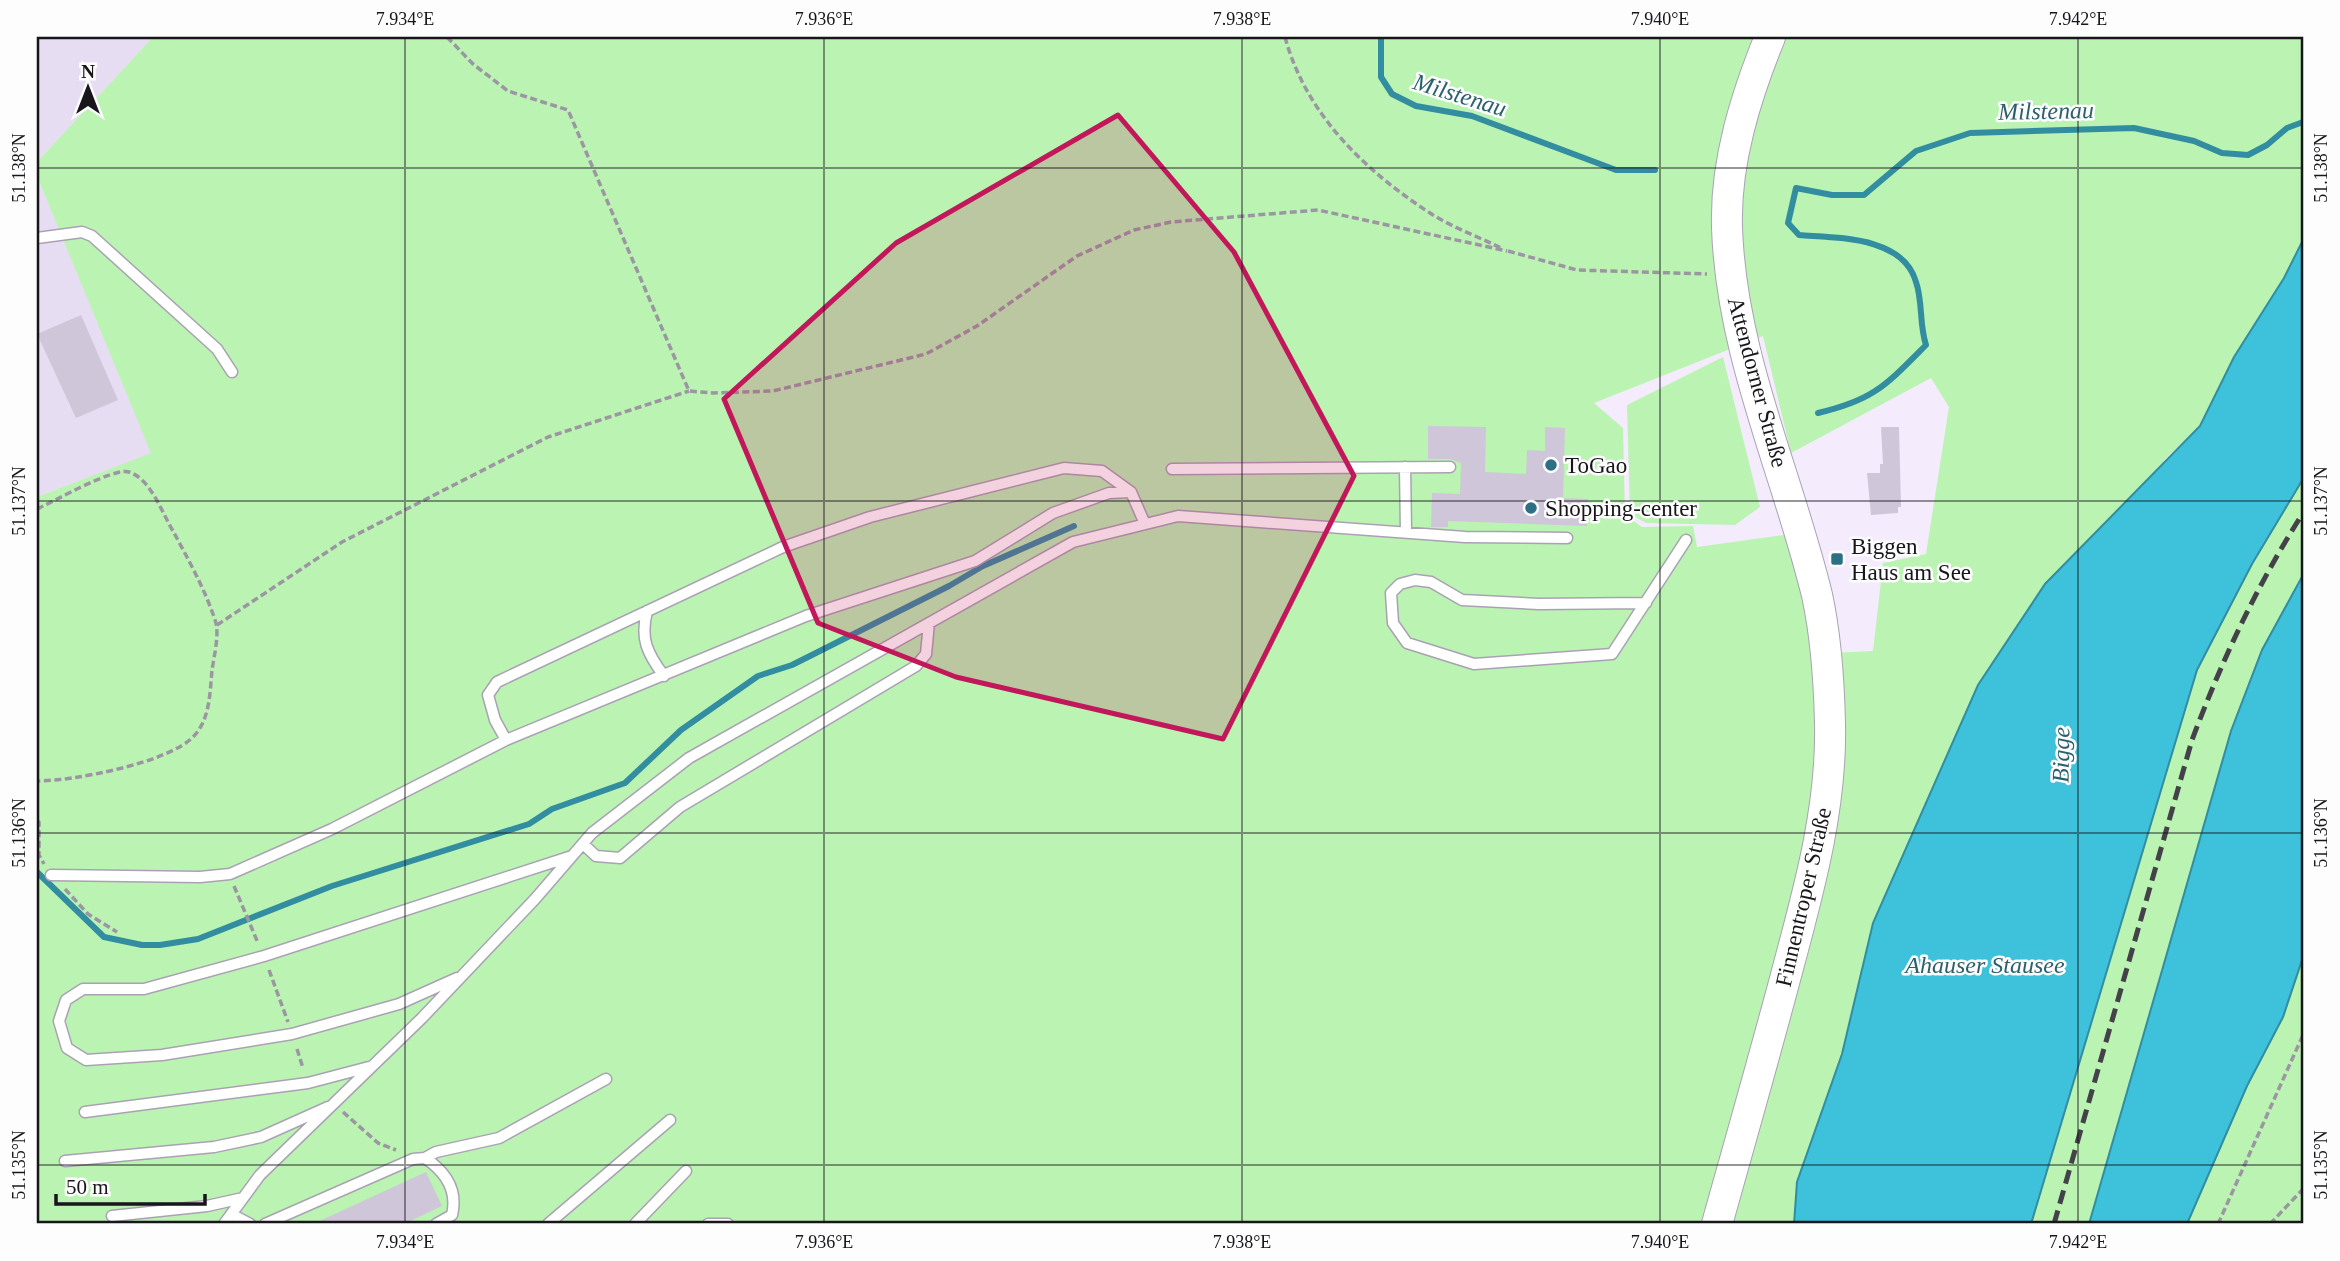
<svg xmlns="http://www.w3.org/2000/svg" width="2340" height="1261" viewBox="0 0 2340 1261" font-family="'Times New Roman',serif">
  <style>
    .industrial { fill: #e7ddf2 }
    .green { fill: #baf3b2; fill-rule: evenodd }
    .water { fill: #3ec1db; stroke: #338da1; stroke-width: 2 }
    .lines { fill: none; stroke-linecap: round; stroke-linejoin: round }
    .stream { stroke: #338da1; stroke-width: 6 }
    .building { fill: #cfc6d9 }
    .lane-casing { stroke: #aaa2b4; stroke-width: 13 }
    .secondary-casing { stroke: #aaa2b4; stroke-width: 32 }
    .path { stroke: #9c96a2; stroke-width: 3.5; stroke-dasharray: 7 3.5; stroke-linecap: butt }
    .lane { stroke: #fff; stroke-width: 10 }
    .secondary { stroke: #fff; stroke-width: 30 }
    .rail { stroke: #454149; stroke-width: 5; stroke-dasharray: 14 7; stroke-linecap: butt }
    .marked { fill: #c2185b; fill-opacity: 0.2; stroke: #c2185b; stroke-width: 5; stroke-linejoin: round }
    .ticks { fill: none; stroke: #18151b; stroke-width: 2; stroke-opacity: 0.45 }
    .poi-dot { fill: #2e7083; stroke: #fdfdfd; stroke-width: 2.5 }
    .labels { text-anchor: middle; stroke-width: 5; stroke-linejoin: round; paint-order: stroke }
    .street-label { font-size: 23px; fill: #18151b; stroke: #fdfdfd }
    .poi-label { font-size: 23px; fill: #18151b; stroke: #fdfdfd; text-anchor: start }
    .water-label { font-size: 24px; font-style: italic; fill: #2c606c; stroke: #fdfdfd }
    .neatline { fill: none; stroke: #18151b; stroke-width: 2.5 }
    .ticks-label { font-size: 18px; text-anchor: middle; fill: #18151b }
  </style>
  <rect width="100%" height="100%" fill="#f4ecfc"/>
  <path class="industrial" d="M37 37H153L37 162Z
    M37 176 152 453 37 497Z"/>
  <path class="green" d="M153 37H2303V240L2284 278 2234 357 2200 426 2165 459 1842 1054 1797 1182 1794 1224H37V497L151 453 37 176V162ZM1763 336 1791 453 1931 378 1949 407 1926 554 1883 563 1873 651 1810 654 1806 600 1784 535 1697 547 1693 526 1642 527 1625 515 1623 428 1594 403Z
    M1723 357 1760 507 1735 525 1646 523 1630 514 1627 405Z
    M2303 479V575L2262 650 2231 731 2089 1224H2031L2197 670 2252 564Z
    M2303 957V1224H2187L2247 1086 2283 1017Z"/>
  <path class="water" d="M2303 240V479L2252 564 2197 670 2031 1224H1794L1797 1182 1842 1054 1873 923 1978 685 2045 584 2200 426 2234 357 2284 278Z
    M2303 575V957L2283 1017 2247 1086 2187 1224H2089L2231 731 2262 650Z"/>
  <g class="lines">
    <path class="stream" d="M1381 37V77L1392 94 1416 106 1472 116 1616 170H1655
      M1818 413C1874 400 1886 385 1926 345 1919 324 1923 302 1916 282 1903 236 1837 238 1799 235L1788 223 1796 188 1832 195H1864L1916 151 1970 133 2134 128 2194 141 2222 153 2248 155 2267 145 2287 128 2303 122
      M37 872 104 937 142 945H160L198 939 332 886 529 824 552 809 625 783 681 730 758 676 792 665 949 586 983 566 1074 526"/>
  </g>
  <path class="building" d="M81 315 118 400 76 418 37 334Z
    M1428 426 1486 427 1485 472 1526 474 1527 450 1545 451V427L1565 428 1563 498 1588 499 1587 526 1448 521V527H1431L1432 493 1460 494 1461 463 1450 459H1428Z
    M1881 427H1899L1901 507H1898V513L1871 515 1867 473H1880V464H1883Z
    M426 1172 442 1206 404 1224H313Z"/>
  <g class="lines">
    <g class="lane-casing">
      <path id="lane" d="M37 238 82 232 92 236 217 349 232 372
        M1405 467 1406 532
        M1172 469 1450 467
        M1646 603 1539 604 1462 600 1431 582 1415 580 1400 584 1391 593 1393 623 1407 643 1474 664 1612 654 1686 540
        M647 611C640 639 647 653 664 676
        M506 740 495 720 488 695 497 682 783 547 870 517 1064 468 1102 471 1131 492 1145 524
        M583 844 596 856 620 858 680 807 916 666 926 654 929 623
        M51 875 200 877 230 874 332 829 506 740 806 616 975 561 1053 513 1109 493 1131 492
        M457 978 399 1004 292 1034 162 1055 86 1060 67 1048 59 1021 66 1000 83 989H144L264 956 572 856
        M85 1112 308 1083 369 1067
        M425 1158 436 1152 499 1138 606 1079
        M65 1161 214 1147 261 1137 328 1107
        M231 1214 250 1224
        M112 1216 207 1206 243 1198
        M224 1224 260 1175 422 1018 535 899 592 833 689 758 1073 542 1178 516 1465 537 1567 538
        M265 1224 413 1159 425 1158C446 1172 458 1190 452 1215L436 1224
        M548 1224 670 1120
        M635 1224 686 1171
        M708 1224H728"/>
    </g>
    <g class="secondary-casing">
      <path id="secondary" d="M1717 1224C1741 1138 1766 1051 1789 964 1810 886 1832 805 1830 723 1829 681 1826 636 1817 595 1787 472 1731 355 1727 227 1725 162 1746 96 1770 37"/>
    </g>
    <path class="path" d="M447 37 473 64 508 91 568 110 689 391 713 393 773 391 926 354 977 326 1077 256 1134 230 1171 222 1318 210 1507 251
      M1285 37C1306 115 1366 172 1433 215 1454 228 1479 237 1501 248
      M1508 251 1577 270 1707 274
      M37 509C55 501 114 467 129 472 151 479 162 513 173 531 188 559 206 591 216 623 219 636 214 657 212 670 210 692 210 719 194 736 169 763 73 781 37 781
      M217 625 342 542 548 437 689 391
      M37 821 39 822V855L44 864
      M234 886 258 943
      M65 889 88 914 117 932
      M269 970 288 1022
      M297 1049 303 1068
      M343 1112 378 1143 396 1150
      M2218 1224 2303 1035
      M2270 1224 2303 1189"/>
    <use href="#lane" class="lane"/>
    <use href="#secondary" class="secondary"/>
    <path class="rail" d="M2054 1224 2192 740C2222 660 2257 585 2303 513"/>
  </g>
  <path class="marked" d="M1118 115 1234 252 1354 476 1223 739 956 677 818 623 724 399 896 243Z"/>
  <path class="ticks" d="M405 37V1224M824 37V1224M1242 37V1224M1660 37V1224M2078 37V1224M37 168H2303M37 501H2303M37 833H2303M37 1165H2303"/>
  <g class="poi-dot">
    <circle cx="1551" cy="465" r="7"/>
    <circle cx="1531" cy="508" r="7"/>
    <rect x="1830" y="552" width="14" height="14" rx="3.5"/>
  </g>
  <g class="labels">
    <g class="street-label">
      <text transform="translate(1758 382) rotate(75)" y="8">Attendorner Straße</text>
      <text transform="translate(1803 897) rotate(-77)" y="8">Finnentroper Straße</text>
    </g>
    <g class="poi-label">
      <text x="1565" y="473">ToGao</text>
      <text x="1545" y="516">Shopping-center</text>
      <text x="1851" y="554">Biggen<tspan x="1851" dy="26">Haus am See</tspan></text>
    </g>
    <g class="water-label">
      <text transform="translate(1460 95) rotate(17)" y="8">Milstenau</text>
      <text transform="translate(2046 111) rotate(-1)" y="8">Milstenau</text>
      <text transform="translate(2061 755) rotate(-89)" y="8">Bigge</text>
      <text x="1985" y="973">Ahauser Stausee</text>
    </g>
  </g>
  <rect width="2340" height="1261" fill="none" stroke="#fdfdfd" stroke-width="77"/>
  <g transform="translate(88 88)" stroke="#fdfdfd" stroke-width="5" paint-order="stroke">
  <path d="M0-5L12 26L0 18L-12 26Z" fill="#18151b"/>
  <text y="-10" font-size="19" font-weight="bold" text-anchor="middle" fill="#18151b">N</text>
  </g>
  <path d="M56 1194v10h149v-10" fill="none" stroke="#18151b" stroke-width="3.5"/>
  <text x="66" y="1194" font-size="21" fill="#18151b" stroke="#fdfdfd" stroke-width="5" paint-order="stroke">50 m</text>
  <rect x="38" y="38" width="2264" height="1184" class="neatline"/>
  <g class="ticks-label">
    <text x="405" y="25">7.934°E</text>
    <text x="824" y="25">7.936°E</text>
    <text x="1242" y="25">7.938°E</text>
    <text x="1660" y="25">7.940°E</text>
    <text x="2078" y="25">7.942°E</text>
    <text transform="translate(19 168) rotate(-90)" y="6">51.138°N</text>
    <text transform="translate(2321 168) rotate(-90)" y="6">51.138°N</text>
    <text transform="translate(19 501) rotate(-90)" y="6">51.137°N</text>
    <text transform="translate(2321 501) rotate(-90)" y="6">51.137°N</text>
    <text transform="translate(19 833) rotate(-90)" y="6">51.136°N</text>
    <text transform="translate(2321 833) rotate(-90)" y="6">51.136°N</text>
    <text transform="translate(19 1165) rotate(-90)" y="6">51.135°N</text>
    <text transform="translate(2321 1165) rotate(-90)" y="6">51.135°N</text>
    <text x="405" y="1248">7.934°E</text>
    <text x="824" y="1248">7.936°E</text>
    <text x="1242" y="1248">7.938°E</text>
    <text x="1660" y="1248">7.940°E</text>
    <text x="2078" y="1248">7.942°E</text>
  </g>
</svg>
